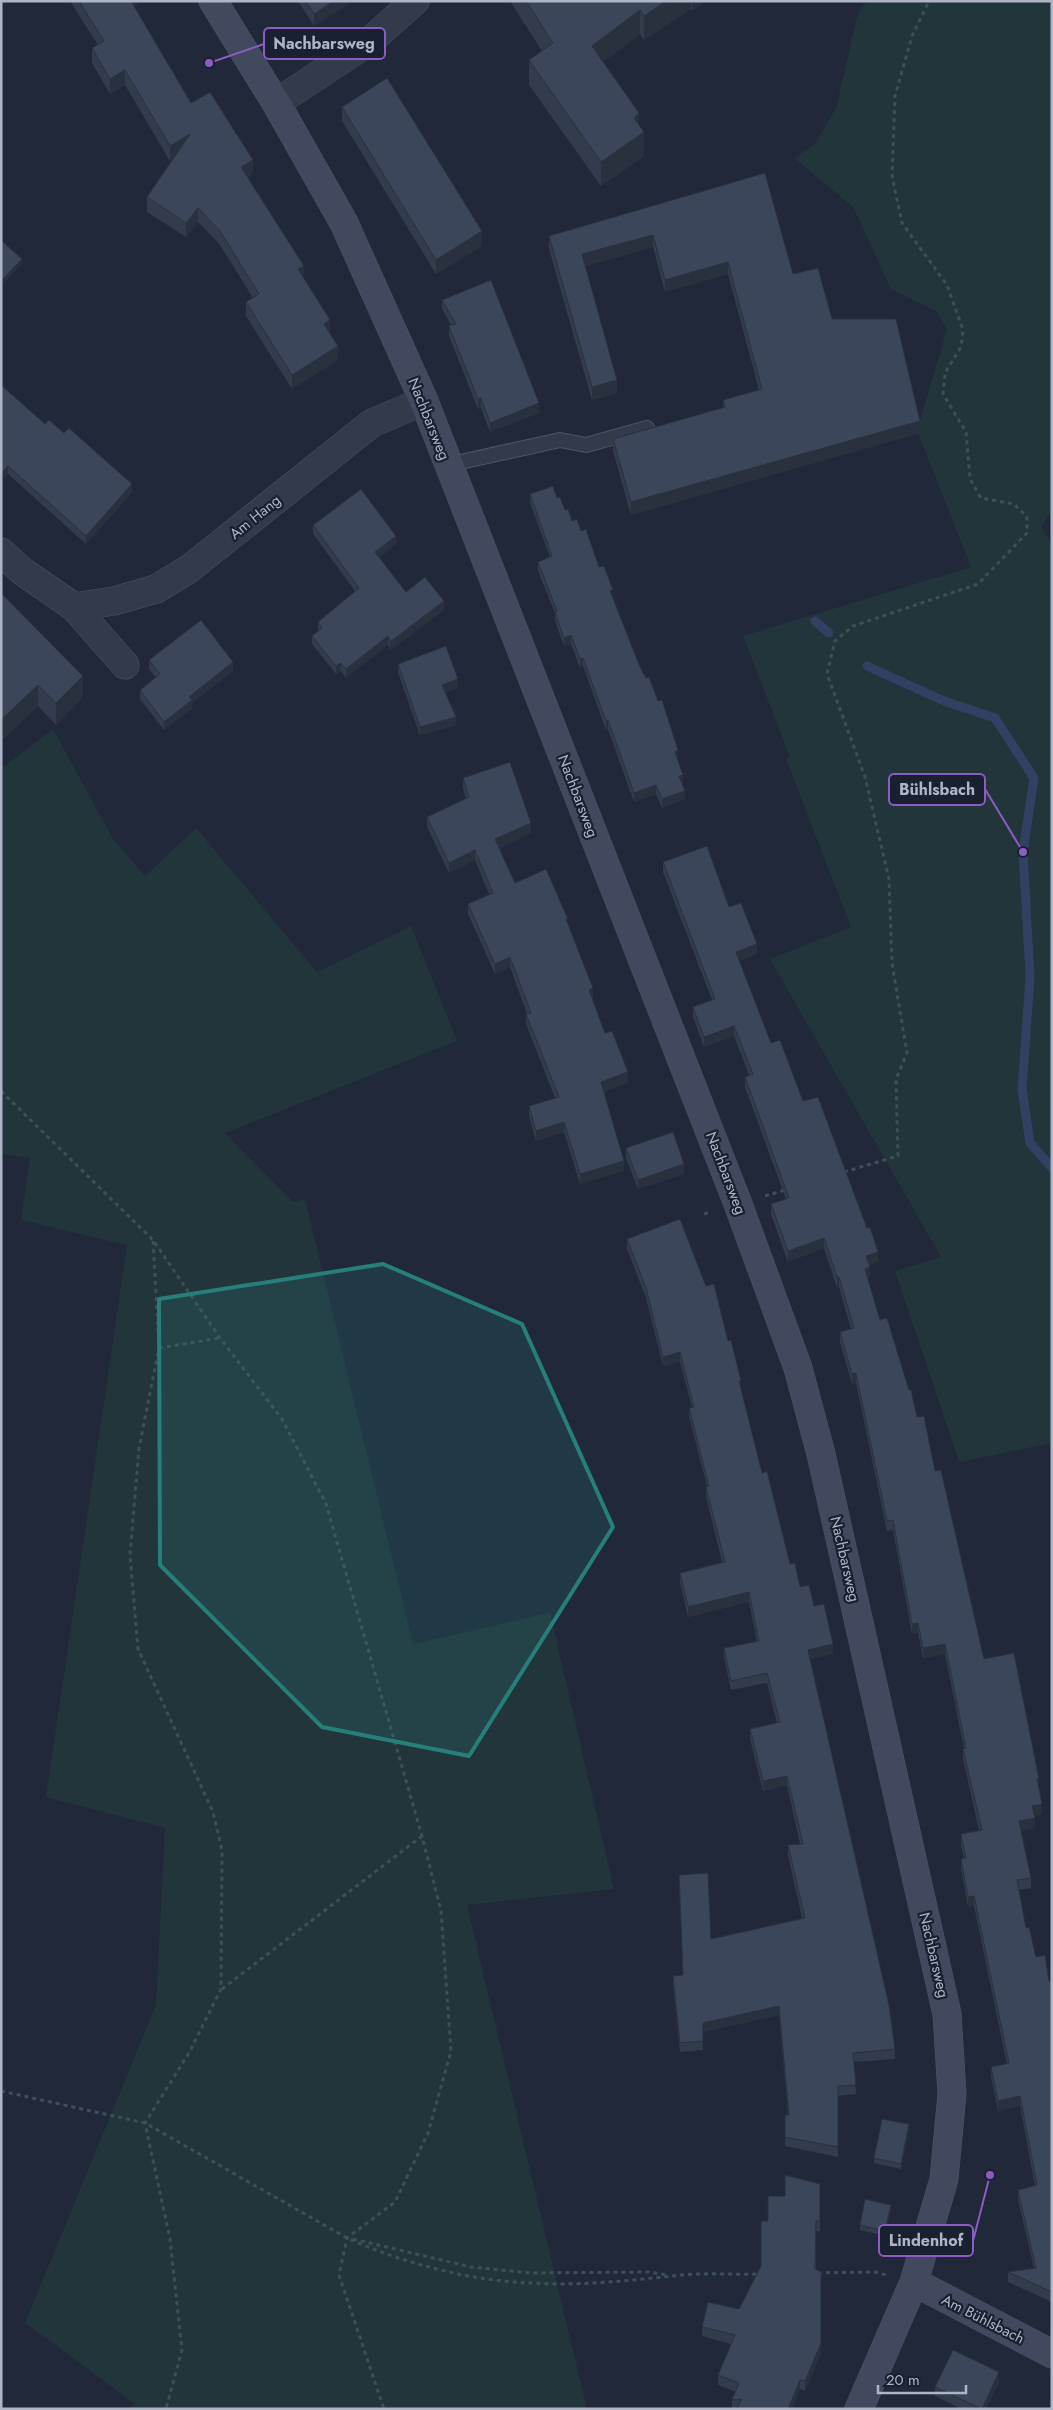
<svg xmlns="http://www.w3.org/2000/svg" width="1053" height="2410" viewBox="0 0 1053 2410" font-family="Jost,sans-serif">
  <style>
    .green { fill: #22353b }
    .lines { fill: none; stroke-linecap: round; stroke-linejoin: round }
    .stream { stroke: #324163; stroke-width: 9 }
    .lane-casing { stroke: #4e5565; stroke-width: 16 }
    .street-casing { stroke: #4e5565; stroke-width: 29 }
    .secondary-casing { stroke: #4e5565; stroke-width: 29 }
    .path { stroke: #3c5155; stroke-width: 3; stroke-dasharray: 4 4; stroke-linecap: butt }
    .lane { stroke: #333a4a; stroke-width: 14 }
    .street { stroke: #333a4a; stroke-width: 28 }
    .secondary { stroke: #41495e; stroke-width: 28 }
    .wall { fill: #333c4d }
    .shaded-wall { fill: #29313f }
    .building { fill: #3b465a; stroke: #29313f }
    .marked { fill: #277f7b; fill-opacity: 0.2; stroke: #277f7b; stroke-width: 4; stroke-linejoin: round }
    .labels { text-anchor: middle; stroke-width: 4.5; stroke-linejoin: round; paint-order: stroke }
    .street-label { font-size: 15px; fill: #aeb5c7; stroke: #19202f }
    .leader { fill: none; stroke: #8d5cc2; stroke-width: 2 }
    .callout-dot { fill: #8d5cc2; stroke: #19202f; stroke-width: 2 }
    .callout { fill: #19202f; stroke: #8d5cc2; stroke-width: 2 }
    .callout-label { font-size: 16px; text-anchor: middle; font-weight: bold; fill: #aeb5c7 }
  </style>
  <rect width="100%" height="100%" fill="#20283a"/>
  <path class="green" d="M867 1H1052V510L1041 526 1052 544V1443L959 1462 895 1271 941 1257 770 959 851 927 786 759 790 757 743 636 971 567 917 431 947 329 936 311 891 289 853 207 794 158 815 144 836 108 858 13Z
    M53 729 113 839 145 876 196 828 317 972 411 926 457 1041 225 1133 293 1202 305 1199 413 1644 550 1613 614 1889 467 1905 587 2409H129L134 2403 25 2323 156 2005 165 1828 46 1797 127 1245 21 1220 30 1158 1 1154V769Z"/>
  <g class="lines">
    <path class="stream" d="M815 621 829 633
      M867 666 944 701 995 718 1034 778 1023 852 1030 977 1022 1089 1030 1143 1052 1168"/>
    <g class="lane-casing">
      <path id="lane" d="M447 465 560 440 586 445 647 428"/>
    </g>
    <g class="street-casing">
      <path id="street" d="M276 103 370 41 415 1
        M1 552 22 571 74 607 125 665
        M74 607 114 601 156 589 189 569 372 423 424 401"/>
    </g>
    <g class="secondary-casing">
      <path id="secondary" d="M213 1 276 103 344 223 424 401 738 1204 798 1368 821 1454 947 2014 952 2094 944 2179 914 2282 859 2409
        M914 2282 1052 2354"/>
    </g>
    <path class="path" d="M1 1091 153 1240 220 1338 282 1419 326 1504 422 1836 441 1911 451 2051 428 2133 395 2202 347 2238 339 2275 384 2409
      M844 1172 898 1156 896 1079 907 1053 892 963 889 879 865 777 827 674 835 641 853 626 978 584 1027 533V517L1014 504 981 498 970 479 966 432 943 394 945 373 961 347 963 330 947 285 902 223 892 176 895 96 912 36 929 1
      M765 1196 785 1190
      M704 1214 711 1212
      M153 1241 159 1348 139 1448 130 1555 138 1649 213 1812 222 1850 221 1989 189 2053 145 2123 170 2239 182 2350 166 2409
      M159 1348 220 1338
      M222 1989 422 1836
      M1 2091 145 2123 347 2238C402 2263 471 2281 531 2283 578 2286 626 2281 672 2276 700 2272 731 2275 759 2274
      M353 2239 471 2267 531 2273 649 2272 668 2275
      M818 2273 875 2272 886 2275"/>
    <use href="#lane" class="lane"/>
    <use href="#street" class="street"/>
    <use href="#secondary" class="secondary"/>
  </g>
  <path class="wall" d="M70 1H137V5L134 6 191 103 253 174 248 177 304 278 330 333 338 360 292 389 246 316V302L253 298 220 245 198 222 186 237 147 212V197L173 159 170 161 125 85 110 94 92 63V48L98 45Z
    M298 1H353L314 26Z
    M510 1H706L692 11 691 9 644 40 640 34 603 62 639 125 644 156 601 186 529 85V60L542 51Z
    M342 107 482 246 436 274 342 121Z
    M765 173 793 274 832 319 920 433 631 515 613 451V439L723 408V400L759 390 728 274 665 292 653 247 585 266 617 393 592 400 549 249V236Z
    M442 300 539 413 490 432 481 408 478 409 449 336V326L451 325 442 309Z
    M1 385 45 424 64 433 132 492 86 544 8 474Z
    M530 494 557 498 572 521 581 531 599 567 613 597 640 667 678 759 677 760 683 784H682L685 799 662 808 656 794 634 802 608 729 606 730 583 666 580 668 571 644 564 646 555 621V613L538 571V562L550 557 530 503Z
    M313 525 396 544 379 558 406 592 444 610 390 651 388 645 346 678 341 671 336 674 312 644V636L318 631V622L355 591 313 534Z
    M1 593 83 697 56 725 38 706 1 741Z
    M149 660 233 671 192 703V709L164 730 140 699V690L156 678 149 669Z
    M398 664 458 688 445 692 456 725 420 735 398 673Z
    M463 778 531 833 499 848 515 883 568 924 593 999H592L605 1033 628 1082 604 1092 624 1171 580 1184 564 1132 536 1141 529 1116V1106L555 1098 526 1024V1014H527L510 967 495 974 468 914V904L489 894 475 860 449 873 427 827V817L466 798 463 789Z
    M663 862 729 907 757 954 739 961 771 1043 803 1101 878 1262 869 1265 870 1277 868 1278 880 1320 909 1390 935 1471 984 1659 1039 1789 1042 1814 1034 1816 1035 1828 1021 1831 1031 1878V1888L1019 1890 1026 1928 1036 1957 1049 1981H1052V2302L1008 2282V2272L1034 2268 1018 2200V2190L1035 2186 1020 2106 998 2111 991 2077V2067L1007 2064 974 1906 968 1907 961 1869V1859H964L961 1844V1834L979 1830 963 1759V1749H964L945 1654 923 1658 918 1633 912 1634 893 1530 887 1531 856 1383 852 1384 840 1342V1332L851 1329 839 1287 837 1288 824 1248 788 1262 771 1214V1204L786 1199 745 1087V1077L749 1075 734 1036 704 1047 693 1017V1007L712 1000 663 872Z
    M626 1148 684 1174 638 1189 626 1158Z
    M627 1239 741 1390 762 1473 790 1564 800 1587 814 1606 833 1654 810 1659 895 2049V2059L854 2062 856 2094 838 2096V2157L785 2146V2115H788L779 2015 703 2032V2050L680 2052 673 1986V1976L683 1975 679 1875 711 1939 802 1918 788 1855V1845L800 1844 787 1785 763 1791 750 1739V1729L777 1723 767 1683 731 1690 724 1657V1648L757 1642 749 1602 688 1617 680 1582V1573L722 1562 706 1496V1487L707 1486 689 1417V1408L692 1407 680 1362 663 1366 646 1298 627 1249Z
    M909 2129 901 2169 874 2163V2158Z
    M820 2184V2231H816V2269L821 2353 805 2391 800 2389 792 2409H732V2400L736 2392 718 2385V2375L731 2344 702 2336V2327L739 2309 761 2266 768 2221 785 2196Z
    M891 2210 885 2236 860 2230V2225Z
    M999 2382 986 2409H961L935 2396V2387Z"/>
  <path class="shaded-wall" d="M128 1H137V5L128 10Z
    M334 1H353L314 26V14Z
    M666 1H691V9L644 40V16Z
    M692 1H706L692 11Z
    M640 10V34L592 70V46Z
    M125 70V85L110 94V79Z
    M639 113V135L644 132V156L601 186V162L634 118Z
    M190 134V149L170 161V146Z
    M253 160V174L241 182V167Z
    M198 208V222L186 237V223Z
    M482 231V246L436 274V260Z
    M653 235V247L582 267V254Z
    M22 259V264L1 286V281Z
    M728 262V274L665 292V280Z
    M304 266V280L298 269Z
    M330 320V334L324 324Z
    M338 346V360L292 389V375Z
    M617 380V393L592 400V387Z
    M481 398V408L478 409V399Z
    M539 403V413L490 432V423Z
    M920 421V433L631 515V502Z
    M8 466V474L1 481V474Z
    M132 484V492L86 544V536Z
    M396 536V544L375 561V552Z
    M444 601V610L390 651V642Z
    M571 635V644L564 646V638Z
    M388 636V645L346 678V669Z
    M583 658V666L580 668V659Z
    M233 662V671L192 703V709L164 730V722L189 697Z
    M341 663V671L336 674V666Z
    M83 676V697L56 725V703Z
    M458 679V688L442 694V685Z
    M38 685V706L1 741V720Z
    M456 717V725L420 735V727Z
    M608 720V729L606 730V721Z
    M678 750V759L675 761V752Z
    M683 775V784L679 785V776Z
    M656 785V794L634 802V793Z
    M685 791V799L662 808V799Z
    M531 823V833L495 849V839Z
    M475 850V860L449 873V863Z
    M757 944V954L736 962V952Z
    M510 957V967L495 974V964Z
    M593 988V999L589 1000V990Z
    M734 1026V1036L704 1047V1037Z
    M628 1072V1082L601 1093V1082Z
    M564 1122V1132L536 1141V1131Z
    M624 1161V1171L580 1184V1174Z
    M684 1164V1174L638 1189V1180Z
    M824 1238V1248L788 1262V1251Z
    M878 1252V1262L866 1266V1256Z
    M870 1267V1277L865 1279V1269Z
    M837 1277H839V1287L837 1288Z
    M680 1352V1362L663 1366V1357Z
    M856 1373V1383L852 1384V1374Z
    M739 1381H741V1390Z
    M749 1592V1602L688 1617V1607Z
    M918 1623V1633L912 1634V1624Z
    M833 1644V1654L808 1660V1650Z
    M945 1644V1654L923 1658V1648Z
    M787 1776V1785L763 1791V1781Z
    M1037 1779H1039V1789Z
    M1042 1804V1814L1032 1816V1806Z
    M1035 1818V1828L1019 1831V1821Z
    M974 1896V1906L968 1907V1897Z
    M779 2006V2015L703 2032V2023Z
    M1020 2096V2106L998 2111V2101Z
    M909 2124V2129L901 2169V2164Z
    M891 2205V2210L885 2236V2231Z
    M821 2343V2353L805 2391V2381Z
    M999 2372V2382L986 2409H982Z
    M800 2380V2389L792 2409H788Z"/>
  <path class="building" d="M79 1H131L191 103 210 92 253 160 241 167 304 266 298 269 330 320 324 324 338 346 292 375 246 302 259 294 220 231 198 208 186 223 147 197 190 134 170 146 125 70 110 79 92 48 104 41Z
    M306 1H334L314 14Z
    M526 1H666L644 16 640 10 592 46 639 113 634 118 644 132 601 162 529 60 553 43Z
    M387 78 482 231 436 260 342 107Z
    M765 173 793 274 818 268 832 319H896L920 421 631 502 613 439 725 407 723 400 762 389 728 262 665 280 653 235 582 254 617 380 592 387 549 236Z
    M1 240 22 259 1 281Z
    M491 280 539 403 490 423 481 398 478 399 449 326 456 324 442 300Z
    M1 385 45 424 49 420 64 433 69 428 132 484 86 536 8 466 1 474Z
    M553 486 557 498 560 497 565 510 568 509 572 521 577 519 581 531 586 529 599 567 604 566 613 590 610 591 640 667 646 678 649 677 658 701 662 700 678 750 675 752 683 775 679 776 685 791 662 799 656 785 634 793 608 720 606 721 583 658 580 659 571 635 564 638 555 612 557 611 538 562 552 556 530 494Z
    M361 489 396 536 375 552 406 592 425 577 444 601 390 642 388 636 346 669 341 663 336 666 312 636 322 628 318 622 359 588 313 525Z
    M1 593 83 676 56 703 38 685 1 720Z
    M201 620 233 662 189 697 192 700 164 722 140 690 160 674 149 660Z
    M446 646 458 679 442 685 456 717 420 727 398 664Z
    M510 762 531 823 495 839 515 883 546 869 568 919H566L593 988 589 990 605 1033 612 1031 628 1072 601 1082 624 1161 580 1174 564 1122 536 1131 529 1106 559 1097 526 1014 531 1013 510 957 495 964 468 904 493 893 475 850 449 863 427 817 469 797 463 778Z
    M707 846 729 907 741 903 757 944 736 952 771 1043 780 1040 803 1101 818 1097 867 1228 870 1227 878 1252 866 1256 870 1267 865 1269 880 1320 887 1318 909 1390H911L917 1417 924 1416 935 1471 941 1470 984 1659 1014 1653 1039 1779H1037L1042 1804 1032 1806 1035 1818 1019 1821 1031 1878 1017 1880 1026 1928 1029 1927 1036 1957 1045 1955 1049 1981H1052V2292L1008 2272 1036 2268 1018 2190 1037 2185 1020 2096 998 2101 991 2067 1009 2063 974 1896 968 1897 961 1859 966 1858 961 1834 982 1830 963 1749 966 1748 945 1644 923 1648 918 1623 912 1624 893 1520 887 1521 856 1373 852 1374 840 1332 854 1328 839 1277H837L824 1238 788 1251 771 1204 789 1198 745 1077 753 1074 734 1026 704 1037 693 1007 715 999 663 862Z
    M673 1132 684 1164 638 1180 626 1148Z
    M680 1219 706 1286 714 1284 728 1341 731 1340 741 1381H739L762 1473 767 1471 790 1564 795 1563 800 1587 809 1585 814 1606 824 1604 833 1644 808 1650 889 2005 895 2049 853 2053 856 2085 838 2086V2147L785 2137V2115H789L779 2006 703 2023V2041L680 2043 673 1976 683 1975 679 1875 708 1873 711 1939 805 1918 788 1845 803 1844 787 1776 763 1781 750 1729 780 1722 767 1673 731 1681 724 1648 759 1641 749 1592 688 1607 680 1573 725 1562 706 1487 709 1486 689 1408 694 1407 680 1352 663 1357 646 1288 627 1239Z
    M882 2119 909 2124 901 2164 874 2158Z
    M785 2175 820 2184V2221H816L815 2269 821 2272V2343L805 2381 800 2380 788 2409H737L742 2399 732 2400 739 2383 718 2375 735 2335 702 2327 708 2302 739 2309 761 2266V2221H768V2196H785Z
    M865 2199 891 2205 885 2231 860 2225Z
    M953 2350 999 2372 982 2409 935 2387Z"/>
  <path class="marked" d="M383 1264 522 1324 613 1527 469 1756 322 1727 160 1565 159 1299Z"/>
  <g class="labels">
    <g class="street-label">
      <text transform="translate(429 419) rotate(68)" y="5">Nachbarsweg</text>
      <text transform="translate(255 517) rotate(-39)" y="5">Am Hang</text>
      <text transform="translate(578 796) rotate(69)" y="5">Nachbarsweg</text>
      <text transform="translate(726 1173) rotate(69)" y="5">Nachbarsweg</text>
      <text transform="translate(845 1559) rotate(77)" y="5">Nachbarsweg</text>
      <text transform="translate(934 1955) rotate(77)" y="5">Nachbarsweg</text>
      <text transform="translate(983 2319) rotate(27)" y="5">Am Bühlsbach</text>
    </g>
  </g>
  <path class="leader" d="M209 63L264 44M1023 852L985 789M990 2175L973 2241"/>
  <g class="callout-dot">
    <circle cx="209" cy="63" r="5"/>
    <circle cx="1023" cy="852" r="5"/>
    <circle cx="990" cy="2175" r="5"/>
  </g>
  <g class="callout">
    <rect x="264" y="28" width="121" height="31" rx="5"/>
    <rect x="889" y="774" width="96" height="31" rx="5"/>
    <rect x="879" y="2225" width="94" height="31" rx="5"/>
  </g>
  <g class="callout-label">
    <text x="324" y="49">Nachbarsweg</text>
    <text x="937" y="795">Bühlsbach</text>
    <text x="926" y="2246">Lindenhof</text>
  </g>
  <rect width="1053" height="2410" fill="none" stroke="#aeb5c7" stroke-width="5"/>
  <path d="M878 2385v8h88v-8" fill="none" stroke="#aeb5c7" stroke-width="2.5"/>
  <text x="886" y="2385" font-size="15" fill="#aeb5c7" stroke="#19202f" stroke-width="4" paint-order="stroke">20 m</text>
</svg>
